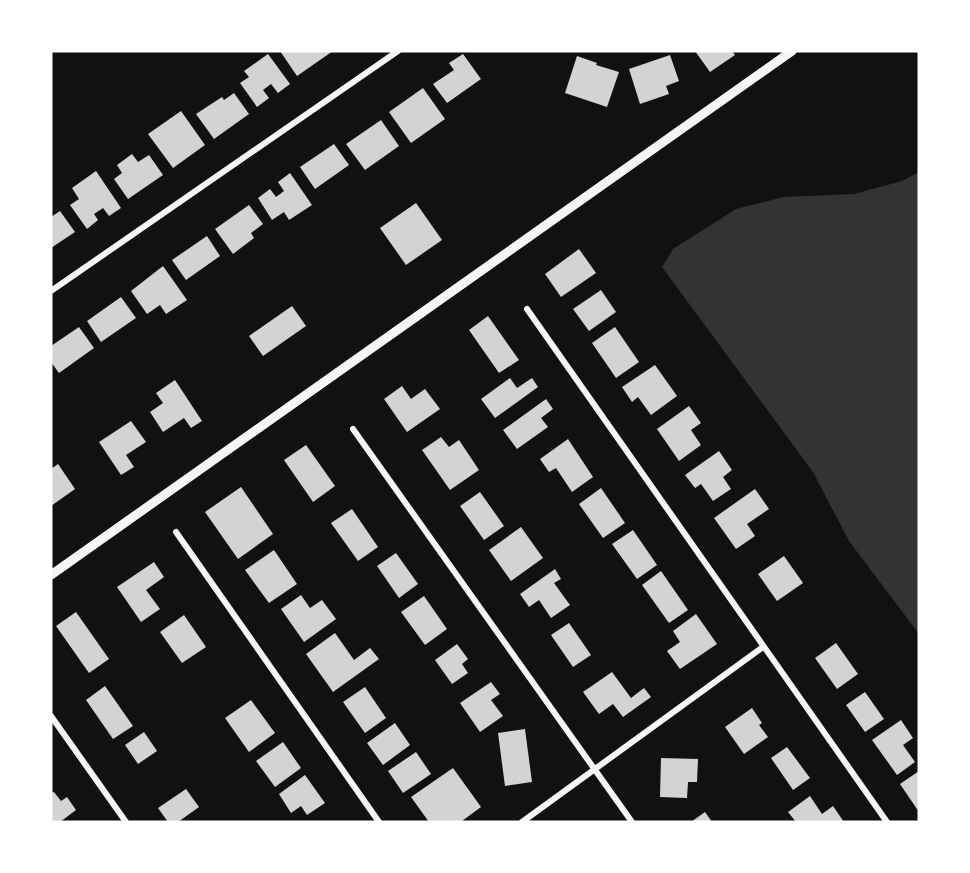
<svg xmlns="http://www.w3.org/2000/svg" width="970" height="873" viewBox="0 0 970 873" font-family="Karla,sans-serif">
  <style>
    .water { fill: #333 }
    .building { fill: #d3d3d3 }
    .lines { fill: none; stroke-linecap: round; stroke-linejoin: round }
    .minor { stroke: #f5f5f5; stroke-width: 6 }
    .tertiary { stroke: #f5f5f5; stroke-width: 9 }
  </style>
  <rect width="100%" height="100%" fill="#111"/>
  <path class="water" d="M919 172V634L849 541 813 472 662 267 673 249 736 209 784 197 854 194 902 181Z"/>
  <path class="building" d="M280 51H333L297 76Z
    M695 51H732L735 55 710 72Z
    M268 54 290 84 278 93 271 84 263 90 269 98 257 107 240 83 249 77 244 71Z
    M463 54 481 79 447 103 433 84 454 70 449 63Z
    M670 55 679 81 666 86 669 94 640 104 629 69Z
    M577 56 597 63 596 65 619 72 607 107 565 93Z
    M423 88 445 119 411 143 389 112Z
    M234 93 249 114 214 139 196 114 222 97 224 100Z
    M181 111 205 145 173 168 148 134Z
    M381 120 399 146 365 170 346 144Z
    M334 144 349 165 315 189 300 167Z
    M132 154 138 162 149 155 163 175 128 199 114 179 122 173 117 165Z
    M96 171 121 208 109 216 103 208 94 214 98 220 87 229 70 205 79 199 72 188Z
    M290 173 312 205 289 220 284 212 272 220 258 198 270 189 276 197 284 191 278 182Z
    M416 203 442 240 406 265 380 228Z
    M249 205 263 224 251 233 254 238 233 254 215 229Z
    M60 211 75 232 51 248V217Z
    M207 236 220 256 186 280 172 260Z
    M579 249 596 273 561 297 545 274Z
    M163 266 187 300 166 314 160 305 147 314 131 291Z
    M601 290 616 312 589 331 573 309Z
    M121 297 136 318 101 342 87 321Z
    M292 306 306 326 263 356 249 336Z
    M488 316 519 360 499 373 469 330Z
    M79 327 94 348 59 373 51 362V346Z
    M615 327 639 362 616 378 592 343Z
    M655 365 677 396 651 415 638 397 632 402 622 387Z
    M510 378 517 388 532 378 538 387 495 418 481 399Z
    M175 380 202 421 191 428 184 418 163 432 150 412 163 403 156 393Z
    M402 386 411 399 425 389 440 409 407 432 384 399Z
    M546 399 553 409 541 418 548 427 517 449 503 430Z
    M689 406 701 423 691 430 701 445 679 461 657 429Z
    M131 421 146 442 126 455 134 467 121 475 99 442Z
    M441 437 449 447 459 440 479 470 450 490 422 450Z
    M568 439 593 477 572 492 556 468 549 472 540 459Z
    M306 445 335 486 313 502 284 460Z
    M719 451 732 470 723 477 731 489 713 501 701 484 695 488 685 475Z
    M58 464 75 489 51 506V469Z
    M241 487 273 534 238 559 205 512Z
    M601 488 625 523 603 538 579 504Z
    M755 489 769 509 747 524 755 536 736 549 714 518Z
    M480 492 504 526 484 540 460 506Z
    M352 509 378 547 358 561 331 523Z
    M521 527 543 558 511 581 489 550Z
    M633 530 657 565 637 579 612 544Z
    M274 550 297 584 269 603 245 570Z
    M396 553 418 584 399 598 377 566Z
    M784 556 803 583 777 601 758 574Z
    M154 562 164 577 146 590 160 609 141 622 117 587Z
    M555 569 561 579 554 583 570 605 551 618 539 600 529 607 520 594Z
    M661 571 688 610 669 623 642 585Z
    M301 595 310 608 322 600 336 619 304 642 281 609Z
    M424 596 447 629 425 645 401 612Z
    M76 612 109 659 89 673 56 626Z
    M696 614 717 644 680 669 667 651 680 642 673 631Z
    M184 615 206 647 182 663 160 632Z
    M569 623 591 655 573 667 551 635Z
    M335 633 354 660 370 648 379 659 333 692 306 654Z
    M836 643 858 674 837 689 815 658Z
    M457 644 468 659 462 664 468 673 452 684 435 660Z
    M612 672 631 698 644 688 651 697 623 717 613 704 599 714 583 692Z
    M491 682 500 694 491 700 503 716 480 732 460 703Z
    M105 686 133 726 113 739 86 700Z
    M365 687 386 718 365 733 343 702Z
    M865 692 884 719 865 732 846 705Z
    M251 700 275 733 249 752 225 718Z
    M752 708 762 723 759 725 768 737 744 754 725 727Z
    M901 720 913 738 903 745 915 762 897 775 872 740Z
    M395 723 410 745 383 765 367 743Z
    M525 729 532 782 505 786 498 733Z
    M144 732 157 751 138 764 125 745Z
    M283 742 301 768 275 787 256 761Z
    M787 747 810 778 793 790 771 758Z
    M416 752 431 774 403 793 388 771Z
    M661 758 698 759 697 782H688L687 798 660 797Z
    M453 768 481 807 462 821 463 822H429L411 797Z
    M919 771V812L900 784Z
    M305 775 325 803 307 815 301 806 291 813 279 794Z
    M186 789 199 807 178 822H168L158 808Z
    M54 792 61 801 67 797 76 810 60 822H51V793Z
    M810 796 822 814 833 806 844 822H796L788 812Z
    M705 812 712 822H691Z"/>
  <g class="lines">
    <path class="minor" d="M51 291 398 51
      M527 309 887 822
      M353 429 632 822
      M176 532 379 822
      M51 716 126 822
      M522 822 763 647"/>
    <path class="tertiary" d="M51 575 792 51"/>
  </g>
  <rect width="970" height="873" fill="none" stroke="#ffffff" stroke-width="105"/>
</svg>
